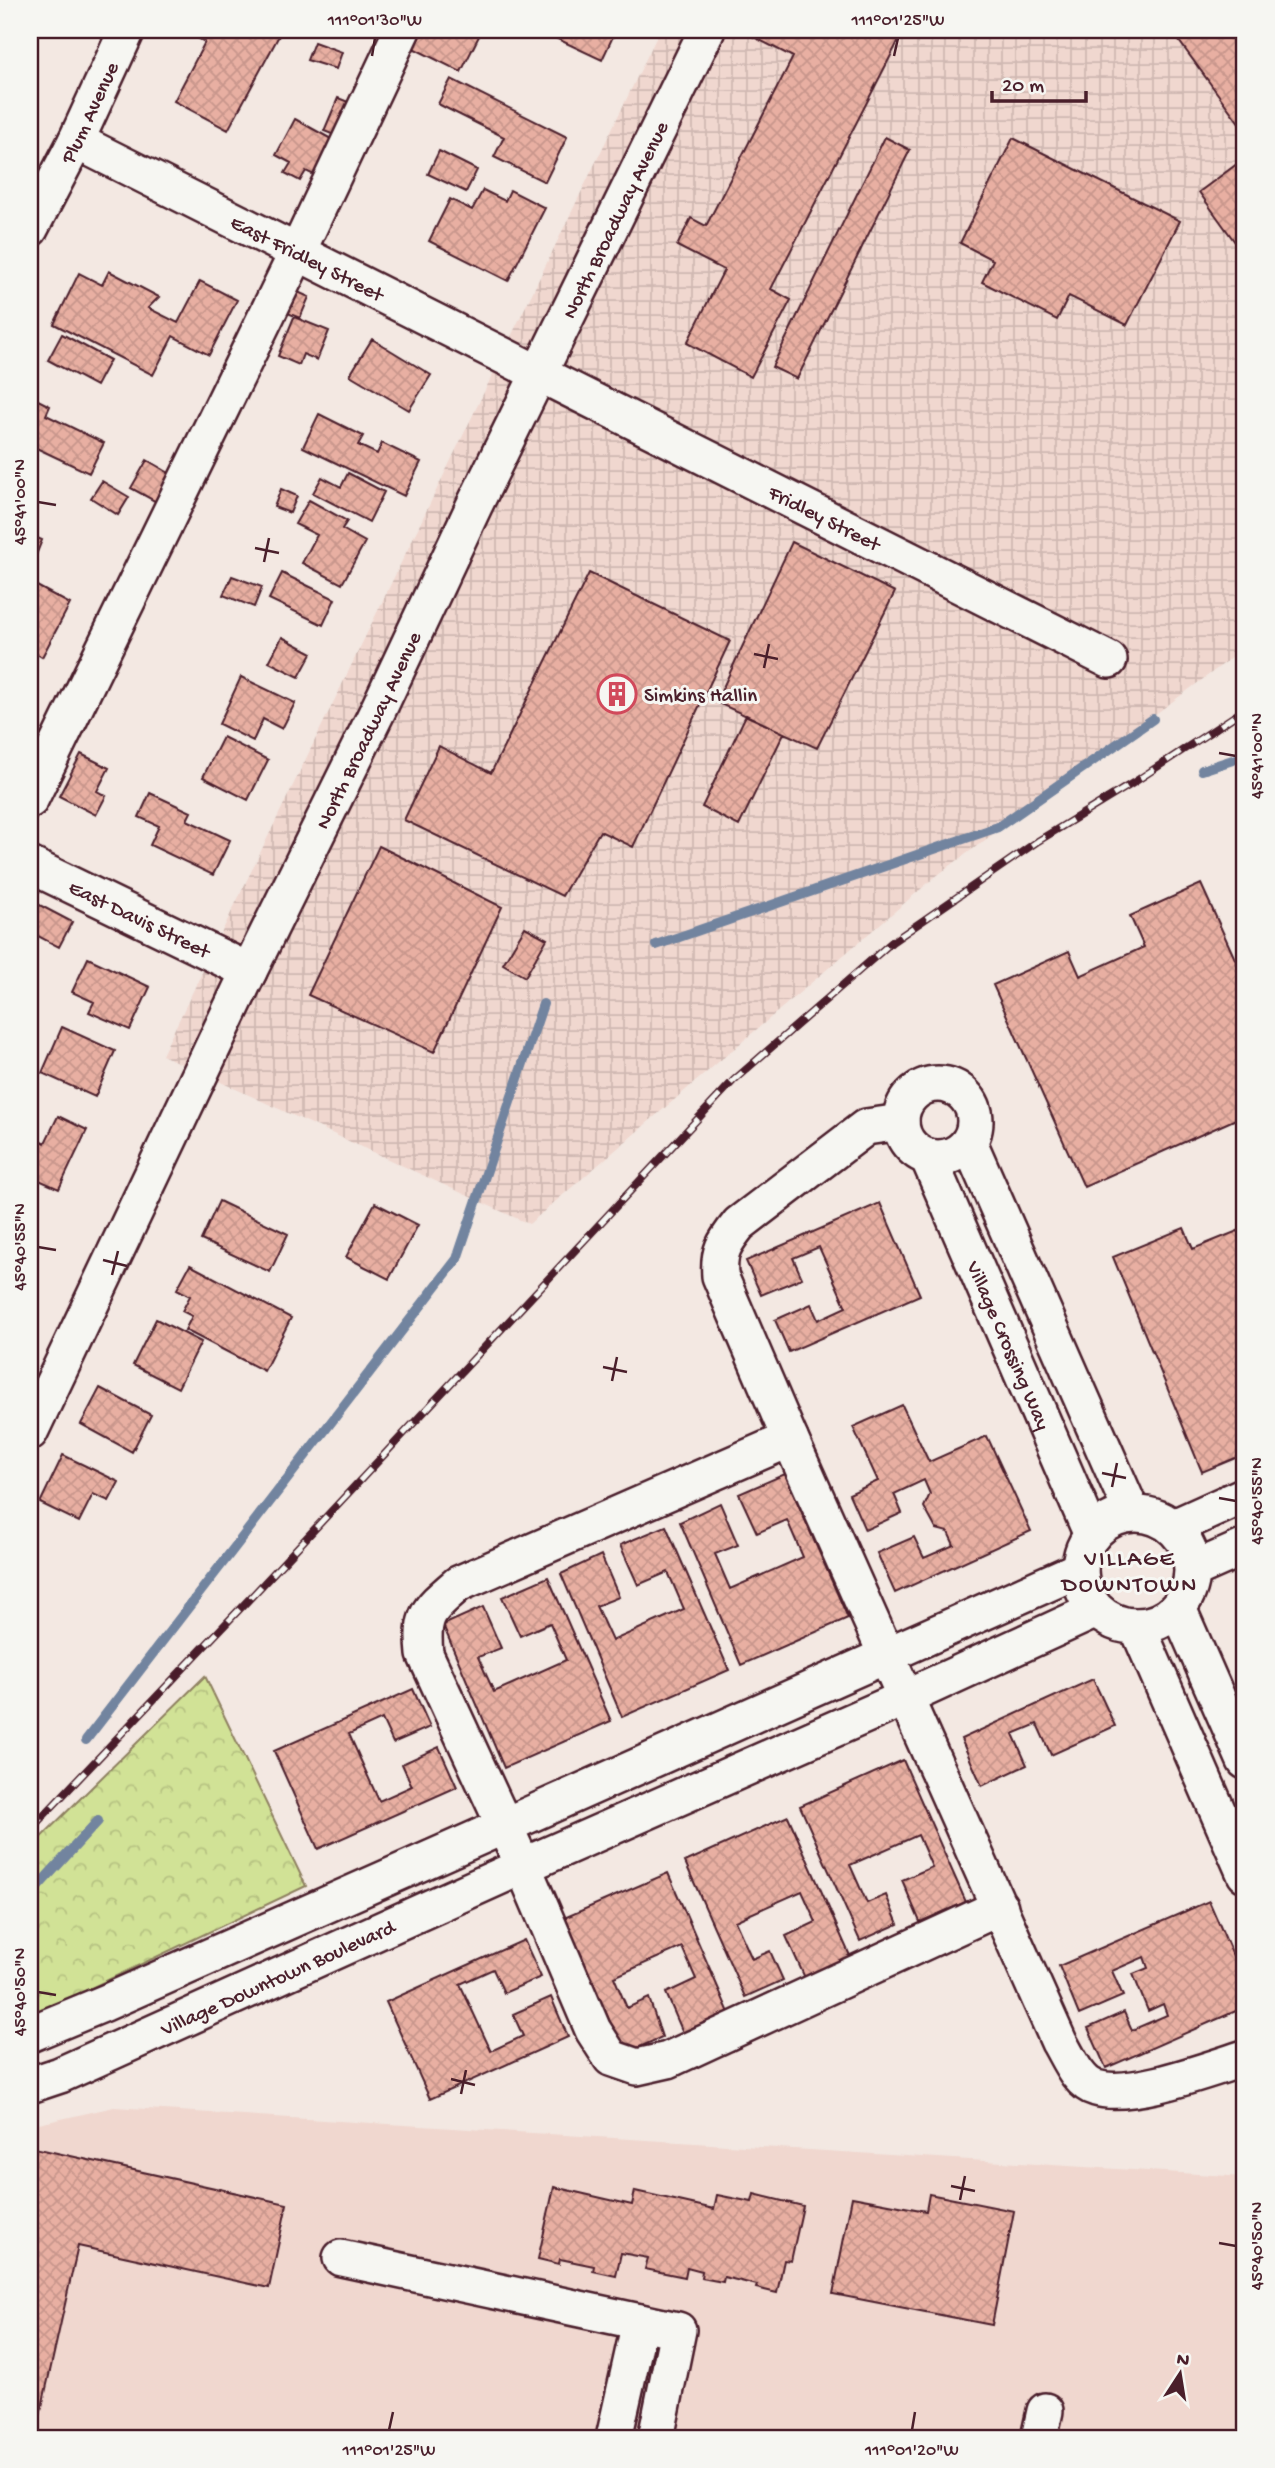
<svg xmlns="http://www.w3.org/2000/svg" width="1275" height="2468" viewBox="0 0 1275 2468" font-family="'Gochi Hand',sans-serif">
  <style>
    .built { fill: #f0d7cf }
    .industrial { fill: url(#industrial-grid) }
    .forest { fill: url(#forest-crowns); stroke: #8e8060; stroke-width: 2 }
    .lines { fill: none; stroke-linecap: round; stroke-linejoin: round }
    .stream { stroke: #72849f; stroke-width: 10 }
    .building { fill: url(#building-cross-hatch); stroke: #4a1f2b; stroke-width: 2 }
    .minor-casing { stroke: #4a1f2b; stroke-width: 40 }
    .minor { stroke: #f6f6f2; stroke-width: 35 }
    .rail-casing { stroke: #4a1f2b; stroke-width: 8 }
    .rail { stroke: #f6f6f2; stroke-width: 5; stroke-dasharray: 16; stroke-linecap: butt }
    .ticks { fill: none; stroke: #4a1f2b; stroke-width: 2.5 }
    .labels { text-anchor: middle; stroke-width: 6; stroke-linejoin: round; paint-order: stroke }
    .street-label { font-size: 21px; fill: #4a1f2b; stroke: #f6f6f2 }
    .poi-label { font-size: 21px; fill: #4a1f2b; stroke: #f6f6f2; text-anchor: start }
    .neighbourhood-label { font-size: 23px; letter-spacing: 2px; fill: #4a1f2b; stroke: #f6f6f2 }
    .neatline { fill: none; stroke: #4a1f2b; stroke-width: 2.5 }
    .ticks-label { font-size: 18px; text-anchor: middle; fill: #4a1f2b }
  </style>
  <defs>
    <pattern id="industrial-grid" width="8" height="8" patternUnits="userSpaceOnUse" patternTransform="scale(1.75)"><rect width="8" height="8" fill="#f0d7cf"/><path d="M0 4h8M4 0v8" fill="none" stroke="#cfb8b2"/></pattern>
    <pattern id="forest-crowns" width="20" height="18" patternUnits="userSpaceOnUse" patternTransform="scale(1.75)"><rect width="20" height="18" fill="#d1e296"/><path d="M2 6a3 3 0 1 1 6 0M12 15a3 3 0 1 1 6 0" fill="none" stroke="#b5c181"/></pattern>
    <pattern id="building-cross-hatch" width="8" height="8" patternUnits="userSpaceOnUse" patternTransform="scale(1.75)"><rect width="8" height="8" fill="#e8afa2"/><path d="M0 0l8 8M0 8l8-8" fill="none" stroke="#c8968c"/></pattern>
  </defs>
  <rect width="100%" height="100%" fill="#f3e8e2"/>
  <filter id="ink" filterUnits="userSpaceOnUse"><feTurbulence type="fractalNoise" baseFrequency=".0143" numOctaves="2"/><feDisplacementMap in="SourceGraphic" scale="14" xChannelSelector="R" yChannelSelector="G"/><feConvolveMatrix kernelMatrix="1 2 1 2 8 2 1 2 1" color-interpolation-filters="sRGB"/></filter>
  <g filter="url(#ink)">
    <path class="built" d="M114 2107 1245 2177V2438H30V2126Z"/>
    <path class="industrial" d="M660 30H1245V648L935 877 529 1224 162 1055Z"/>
    <path class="forest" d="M205 1676 306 1886 30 2017V1848Z"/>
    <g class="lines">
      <path class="stream" d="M1202 770 1245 756
        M656 945 998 827 1153 719
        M86 1740 457 1259 543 1004
        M30 1895 98 1821"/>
    </g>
    <path class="building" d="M186 30H282L228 130 174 101 205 42 185 31Z
      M422 30H476L481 32 461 72 413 48Z
      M549 30H616L602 60 547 34Z
      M753 30H904L771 289 791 300 751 377 687 343 724 270 677 246 691 218 706 226 793 57 750 35Z
      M1171 30H1245V131Z
      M314 42 342 52 336 69 307 60Z
      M451 79 567 137 545 182 494 157 504 137 438 104Z
      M338 98 356 105 342 138 324 131Z
      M295 119 333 140 314 175 306 171 300 181 285 173 291 163 276 155Z
      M885 137 910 150 797 379 772 367Z
      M1013 138 1180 221 1127 325 1069 296 1057 320 982 282 993 260 960 243Z
      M439 151 477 170 466 192 428 174Z
      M1245 158V256L1199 192Z
      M483 190 505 201 510 190 545 208 508 281 429 241 450 199 472 210Z
      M109 271 159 297 148 308 178 323 200 281 237 300 209 355 173 336 153 375 54 324 79 273 102 285Z
      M289 288 309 297 300 318 280 310Z
      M294 317 329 331 317 360 303 354 299 365 278 356Z
      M62 334 110 360 96 386 48 360Z
      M372 339 431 375 409 410 350 375Z
      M30 396 50 406 46 415 104 443 89 473 30 445Z
      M319 414 363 436 358 445 377 454 382 443 421 462 404 496 303 447Z
      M147 460 176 477 160 504 131 488Z
      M348 473 384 492 369 522 313 493 322 477 341 487Z
      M102 481 129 497 118 515 91 498Z
      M281 489 297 496 290 513 274 507Z
      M309 500 347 521 342 529 365 542 342 584 302 563 317 535 295 524Z
      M30 535 42 540 34 560 30 559Z
      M792 542 895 592 817 748 716 702Z
      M282 573 335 599 323 625 269 599Z
      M589 573 730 641 633 847 600 831 562 896 404 820 439 746 491 773Z
      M232 576 262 587 254 607 223 595Z
      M35 585 70 604 42 657 30 650V594Z
      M282 637 312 653 299 677 269 662Z
      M241 677 295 703 282 729 263 719 253 741 219 724Z
      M746 715 784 733 739 826 702 807Z
      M223 737 268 760 248 800 203 777Z
      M81 754 109 768 97 791 106 796 96 815 59 796Z
      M150 793 191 812 187 820 230 840 213 875 150 845 159 826 139 817Z
      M379 846 502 907 434 1052 308 995Z
      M1201 884 1245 981V1115L1084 1187 993 985 1069 951 1080 976 1144 947 1130 916Z
      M30 900 72 922 59 947 30 932Z
      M525 927 547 939 525 977 503 964Z
      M88 958 150 987 130 1030 89 1012 94 1002 72 992Z
      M62 1027 115 1051 95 1097 42 1073Z
      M58 1116 87 1130 59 1189 30 1176V1135L45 1143Z
      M219 1201 288 1234 270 1272 201 1240Z
      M375 1203 418 1225 389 1279 346 1257Z
      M880 1203 920 1295 789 1352 775 1320 811 1304 818 1320 846 1307 819 1247 793 1258 802 1278 761 1295 746 1261Z
      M1184 1228 1193 1249 1245 1228V1454L1202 1472 1113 1257Z
      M190 1265 291 1318 264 1371 185 1330 192 1316 182 1311 190 1296 177 1289Z
      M156 1319 201 1342 178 1388 133 1365Z
      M100 1388 151 1415 132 1452 81 1424Z
      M902 1405 929 1462 987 1436 1031 1531 895 1593 877 1553 914 1537 924 1558 954 1545 948 1532 936 1529 924 1507 930 1494 924 1480 894 1494 902 1513 865 1530 849 1494 878 1481 853 1427Z
      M63 1455 119 1482 109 1501 93 1494 79 1522 40 1503Z
      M785 1474 848 1618 741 1665 680 1522 720 1503 738 1545 715 1554 730 1589 803 1557 787 1520 757 1533 739 1494Z
      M666 1526 729 1670 622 1717 561 1574 601 1555 619 1597 596 1606 612 1641 684 1609 668 1572 638 1585 620 1545Z
      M548 1577 611 1721 504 1768 443 1625 483 1607 501 1648 478 1657 494 1692 566 1660 550 1623 520 1636 502 1597Z
      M1093 1679 1115 1726 1051 1755 1037 1724 1013 1734 1027 1765 982 1786 961 1739Z
      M413 1689 430 1727 393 1743 382 1719 349 1734 379 1801 412 1786 402 1764 439 1747 457 1787 318 1849 274 1751Z
      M903 1760 966 1902 920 1922 902 1880 932 1867 918 1835 850 1865 867 1903 886 1895 898 1924 860 1941 800 1806Z
      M788 1816 851 1958 805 1978 786 1936 816 1922 802 1891 735 1921 752 1959 770 1951 783 1980 745 1997 685 1862Z
      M668 1873 730 2015 684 2035 666 1993 696 1979 682 1947 614 1977 627 2008 649 1998 662 2037 624 2054 564 1918Z
      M1209 1901 1245 1983V2007L1106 2068 1088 2028 1124 2012 1132 2030 1167 2015 1163 2004 1148 2011 1133 1974 1148 1968 1144 1957 1112 1971 1123 1996 1079 2015 1059 1966Z
      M524 1940 541 1977 504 1993 493 1969 460 1984 491 2051 523 2036 513 2014 551 1997 568 2037 430 2099 386 2002Z
      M30 2147 287 2204 269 2288 78 2246 35 2438H30Z
      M554 2187 632 2205 635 2191 714 2209 717 2195 752 2202 754 2194 803 2206 791 2261 784 2260 777 2293 756 2288 757 2285 724 2277 723 2282 701 2278 702 2271 687 2267 685 2277 645 2269 648 2258 621 2253 616 2276 593 2271 594 2266 560 2259 559 2264 538 2259Z
      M929 2194 1014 2211 992 2325 833 2294 852 2197 926 2211Z"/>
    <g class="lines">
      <g class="minor-casing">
        <g id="minor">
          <path id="s1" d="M76 141 1109 660"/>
          <path id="s2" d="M30 229 76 141 127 30"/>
          <path d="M30 800 297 253 402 30"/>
          <path id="s3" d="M30 865 249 971"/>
          <circle cx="938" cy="1121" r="37"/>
          <path d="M901 1122 866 1127 739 1224C724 1243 718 1251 720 1276L790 1439 1059 2042C1068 2057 1078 2083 1096 2088 1131 2099 1209 2069 1245 2058"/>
          <path d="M969 1142 1132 1513"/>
          <path id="s4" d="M928 1157 1092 1535"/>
          <path id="s5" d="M30 1432 249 971 379 708 474 506 707 30"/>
          <path d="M790 1439 458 1584C428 1610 421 1614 425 1654L523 1866 593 2030 611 2058 637 2067 668 2060 1000 1907"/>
          <circle cx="1136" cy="1570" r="56"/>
          <path d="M1174 1527 1245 1495"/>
          <path d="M1193 1570 1245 1547"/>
          <path d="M1178 1608 1245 1761"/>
          <path d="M1137 1626 1245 1874"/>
          <path d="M30 2034 105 2003 504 1826 1080 1569"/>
          <path id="s6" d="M30 2085 60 2075 523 1866 907 1697 1096 1610"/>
          <path d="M341 2258 678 2330 656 2438"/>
          <path d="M614 2438 640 2322"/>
          <path d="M1039 2438 1045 2411"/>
        </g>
      </g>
      <use href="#minor" class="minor"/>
      <g class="rail-casing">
        <path id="rail" d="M30 1830 254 1594 734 1080 892 942 1038 841 1133 783 1245 709"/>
      </g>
      <use href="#rail" class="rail"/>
    </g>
  </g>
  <path class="ticks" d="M372 56 375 38M894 56 898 38M38 502 56 505M255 548 279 553M264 562 269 538M754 654 778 659M764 668 769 644M1219 753 1236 756M38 1247 56 1250M103 1260 127 1266M112 1275 118 1251M603 1367 627 1372M612 1381 617 1357M1102 1473 1126 1478M1112 1487 1117 1463M1219 1498 1236 1501M38 1992 56 1995M451 2079 475 2085M461 2094 466 2070M951 2186 975 2191M960 2200 965 2176M1219 2243 1236 2246M389 2430 393 2412M912 2430 915 2412"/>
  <defs>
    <g id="building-ring" transform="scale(2.0125)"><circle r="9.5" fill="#f6f6f2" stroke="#d1495b" stroke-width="1.5"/><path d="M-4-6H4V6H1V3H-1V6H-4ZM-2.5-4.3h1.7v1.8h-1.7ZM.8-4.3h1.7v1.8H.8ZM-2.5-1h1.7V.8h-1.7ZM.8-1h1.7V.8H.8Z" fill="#d1495b"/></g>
  </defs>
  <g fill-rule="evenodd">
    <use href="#building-ring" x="617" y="694"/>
  </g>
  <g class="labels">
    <g class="street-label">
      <text dy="7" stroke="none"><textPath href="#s2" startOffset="131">Plum Avenue</textPath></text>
      <text dy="7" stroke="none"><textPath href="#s5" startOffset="1346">North Broadway Avenue</textPath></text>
      <text dy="7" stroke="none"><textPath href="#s1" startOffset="259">East Fridley Street</textPath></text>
      <text dy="7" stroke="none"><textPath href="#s1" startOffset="838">Fridley Street</textPath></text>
      <text dy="7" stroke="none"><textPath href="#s5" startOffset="779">North Broadway Avenue</textPath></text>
      <text dy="7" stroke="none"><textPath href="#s3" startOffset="122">East Davis Street</textPath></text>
      <text dy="7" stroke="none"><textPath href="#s4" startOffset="205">Village Crossing Way</textPath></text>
      <text dy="7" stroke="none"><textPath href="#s6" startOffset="270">Village Downtown Boulevard</textPath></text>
    </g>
    <g class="poi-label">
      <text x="644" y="701">Simkins Hallin</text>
    </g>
    <g class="neighbourhood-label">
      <text x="1130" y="1565">VILLAGE<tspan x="1130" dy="26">DOWNTOWN</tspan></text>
    </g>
  </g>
  <rect width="1275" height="2468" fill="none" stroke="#f6f6f2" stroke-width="77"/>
  <g transform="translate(1180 2374) rotate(12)" stroke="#f6f6f2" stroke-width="5" paint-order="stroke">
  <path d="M0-5L12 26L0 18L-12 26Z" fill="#4a1f2b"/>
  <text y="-10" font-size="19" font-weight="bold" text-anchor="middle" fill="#4a1f2b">N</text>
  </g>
  <path d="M992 91v10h94v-10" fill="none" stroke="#4a1f2b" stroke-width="3.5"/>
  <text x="1002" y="91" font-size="21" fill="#4a1f2b" stroke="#f6f6f2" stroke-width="5" paint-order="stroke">20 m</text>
  <rect x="38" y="38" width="1198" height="2392" class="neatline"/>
  <g class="ticks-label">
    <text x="375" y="25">111°01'30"W</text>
    <text x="898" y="25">111°01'25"W</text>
    <text transform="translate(19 502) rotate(-90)" y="6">45°41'00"N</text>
    <text transform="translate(1256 756) rotate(-90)" y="6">45°41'00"N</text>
    <text transform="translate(19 1247) rotate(-90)" y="6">45°40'55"N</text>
    <text transform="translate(1256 1501) rotate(-90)" y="6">45°40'55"N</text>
    <text transform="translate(19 1992) rotate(-90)" y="6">45°40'50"N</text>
    <text transform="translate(1256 2246) rotate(-90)" y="6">45°40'50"N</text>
    <text x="389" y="2455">111°01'25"W</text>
    <text x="912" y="2455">111°01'20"W</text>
  </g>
</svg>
